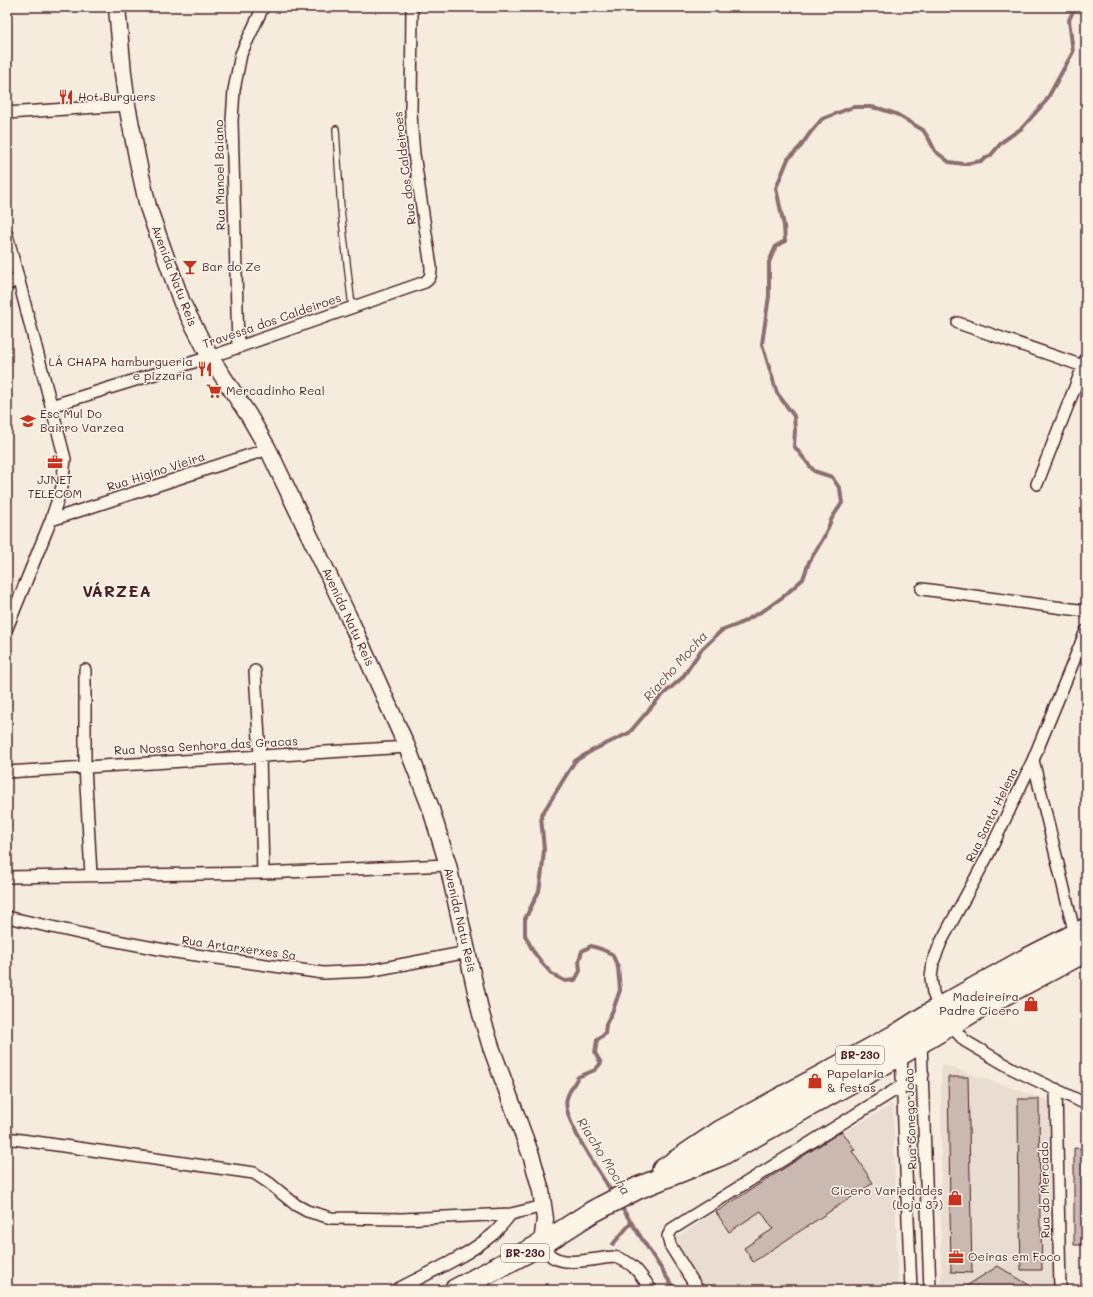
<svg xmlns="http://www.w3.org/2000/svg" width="1093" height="1297" viewBox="0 0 1093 1297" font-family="Mali,sans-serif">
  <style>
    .built { fill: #e8ddd0 }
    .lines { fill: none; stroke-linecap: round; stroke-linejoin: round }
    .stream { stroke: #8c6e70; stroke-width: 4 }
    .building { fill: #cab9b1; stroke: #4a1f2b }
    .lane-casing { stroke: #4a1f2b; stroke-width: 8 }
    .street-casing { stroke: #4a1f2b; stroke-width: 14 }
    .secondary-casing { stroke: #4a1f2b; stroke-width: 19 }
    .highway-casing { stroke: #4a1f2b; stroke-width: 24 }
    .lane { stroke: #fcf5e5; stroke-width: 5.5 }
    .street { stroke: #fcf5e5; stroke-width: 11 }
    .secondary { stroke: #fcf5e5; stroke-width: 16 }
    .highway { stroke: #fcf5e5; stroke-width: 21 }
    .labels { text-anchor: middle; stroke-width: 3; stroke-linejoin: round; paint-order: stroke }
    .shield { fill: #fcf5e5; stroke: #7f5f63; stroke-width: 1 }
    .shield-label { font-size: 11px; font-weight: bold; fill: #4a1f2b }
    .poi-label { font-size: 12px; fill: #4a1f2b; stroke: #fcf5e5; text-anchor: start }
    .street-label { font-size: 12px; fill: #4a1f2b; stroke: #fcf5e5 }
    .water-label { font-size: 13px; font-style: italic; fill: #704d53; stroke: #fcf5e5 }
    .district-label { font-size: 16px; font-weight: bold; letter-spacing: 1px; fill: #4a1f2b; stroke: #fcf5e5 }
  </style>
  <rect width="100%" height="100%" fill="#f5ecde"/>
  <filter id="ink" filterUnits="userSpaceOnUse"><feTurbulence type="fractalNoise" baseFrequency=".025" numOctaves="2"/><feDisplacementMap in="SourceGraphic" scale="8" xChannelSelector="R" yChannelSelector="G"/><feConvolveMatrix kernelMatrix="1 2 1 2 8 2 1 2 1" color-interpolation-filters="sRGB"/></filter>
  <g filter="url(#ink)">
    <path class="built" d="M941 1064 1050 1101 1057 1210 1054 1290H941Z
      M893 1104 898 1290H707L674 1239 780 1169Z"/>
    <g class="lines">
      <path class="stream" d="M613 1194C602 1175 560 1118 567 1098 569 1091 574 1084 578 1077L595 1070 601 1063 595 1053 597 1040 605 1034 606 1024 613 1010 620 990 618 967 612 954 601 949 591 946 582 951 579 961 580 971 575 980 565 981 552 974 542 963 533 951 525 935V919L539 891 542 871 544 850 541 816 575 761 593 750 629 733 659 698 682 678 702 649 721 631 739 624 766 609 784 596 803 579 809 562 824 537 832 518 842 503 840 489 832 477 814 471 794 446 795 430 794 416 777 393 762 344 769 296V262L776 246 785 241 784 226 776 188 788 159 801 146 810 133 822 119 853 107H871L881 109 896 114 923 130 929 139 935 151 949 162 964 164 981 161 991 155 1002 142 1022 128 1046 101 1073 52 1069 20 1075 7
        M620 1205 675 1290
        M613 1244 631 1223
        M542 1290 547 1284"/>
    </g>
    <path class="building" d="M948 1077H968L972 1273 951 1272Z
      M1018 1099H1039L1040 1227H1041L1042 1270H1021L1020 1220H1019Z
      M842 1131 855 1150 852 1151 873 1183 753 1262 744 1248 773 1229 761 1211 729 1232 716 1212Z
      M1074 1148 1086 1149V1245H1074Z
      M998 1266 1037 1290H960Z"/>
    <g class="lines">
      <g class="lane-casing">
        <path id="lane" d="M336 129 341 210 352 307"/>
      </g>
      <g class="street-casing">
        <path id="street" d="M7 113 127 105
          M7 235 65 459 62 487 51 520 7 628
          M7 285 18 278
          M958 323 1086 367
          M238 348 232 121 234 90 241 54 263 7
          M51 406 210 357 425 282C431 278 431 274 431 267L414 154 412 131 411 111 412 7
          M1037 484 1086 359
          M51 520 268 449
          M922 589 1086 611
          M1086 631 1033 760 988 855 941 942 933 962 931 978 933 993 939 1008 950 1025 965 1041 1013 1069 1086 1104
          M85 670V766L91 875
          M255 671 260 756 263 873
          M1033 760 1075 935 1086 963
          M7 772 407 747
          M7 877 263 873 448 865
          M7 917 101 938 175 952 323 973 368 971 468 952
          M921 1043 930 1290
          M901 1052 911 1290
          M1056 1089 1060 1290
          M7 1138 254 1173 269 1183 296 1205 307 1211 331 1218 402 1219 511 1214 544 1206
          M542 1244C544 1247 547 1251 549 1254 562 1268 597 1258 614 1257 633 1261 641 1275 651 1290
          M396 1290C428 1273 464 1258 492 1235 499 1229 505 1221 511 1214
          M698 1290 670 1245 668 1236 672 1229 903 1085 923 1075"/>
      </g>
      <g class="secondary-casing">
        <path id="secondary" d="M117 7 123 73 127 105 138 162 148 207 182 303 210 357 249 416 268 449 351 622 407 747 430 806 448 865 481 1014 491 1047 532 1158 541 1191 545 1219 542 1244"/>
      </g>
      <g class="highway-casing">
        <path id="highway" d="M663 1170 721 1131 898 1034 939 1008 1025 960 1086 929
          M455 1290 542 1244 592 1212 638 1188 721 1155 901 1054 977 1009 1086 951"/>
      </g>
      <use href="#lane" class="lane"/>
      <use href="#street" class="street"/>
      <use href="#secondary" class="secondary"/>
      <use href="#highway" class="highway"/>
    </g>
  </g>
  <defs>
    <g id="restaurant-bare" transform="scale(1.2)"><path d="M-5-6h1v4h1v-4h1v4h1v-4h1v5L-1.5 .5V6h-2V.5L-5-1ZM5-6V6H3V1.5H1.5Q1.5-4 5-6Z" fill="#c8321e" stroke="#fcf5e5" stroke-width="2.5" paint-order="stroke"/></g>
    <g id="bar-bare" transform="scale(1.2)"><path d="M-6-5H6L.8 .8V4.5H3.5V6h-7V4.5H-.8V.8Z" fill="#c8321e" stroke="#fcf5e5" stroke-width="2.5" paint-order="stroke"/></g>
    <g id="supermarket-bare" transform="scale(1.2)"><path d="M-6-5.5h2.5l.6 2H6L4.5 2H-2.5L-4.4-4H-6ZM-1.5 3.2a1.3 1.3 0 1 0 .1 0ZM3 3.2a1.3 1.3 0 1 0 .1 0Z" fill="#c8321e" stroke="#fcf5e5" stroke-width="2.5" paint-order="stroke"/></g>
    <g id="school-bare" transform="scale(1.2)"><path d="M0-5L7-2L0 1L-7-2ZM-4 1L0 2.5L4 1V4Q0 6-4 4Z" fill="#c8321e" stroke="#fcf5e5" stroke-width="2.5" paint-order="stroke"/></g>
    <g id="office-bare" transform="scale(1.2)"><path d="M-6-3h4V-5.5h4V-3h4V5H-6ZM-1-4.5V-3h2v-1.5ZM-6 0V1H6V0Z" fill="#c8321e" stroke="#fcf5e5" stroke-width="2.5" paint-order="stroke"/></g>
    <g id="shop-bare" transform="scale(1.2)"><path d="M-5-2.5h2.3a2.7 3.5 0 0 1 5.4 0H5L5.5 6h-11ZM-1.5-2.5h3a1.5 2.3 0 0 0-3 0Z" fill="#c8321e" stroke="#fcf5e5" stroke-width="2.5" paint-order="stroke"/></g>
  </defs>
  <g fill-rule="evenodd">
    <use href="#restaurant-bare" x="66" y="97"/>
    <use href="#bar-bare" x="190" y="267"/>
    <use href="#restaurant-bare" x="205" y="369"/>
    <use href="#supermarket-bare" x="214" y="391"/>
    <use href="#school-bare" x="28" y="421"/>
    <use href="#office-bare" x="55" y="462"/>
    <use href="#shop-bare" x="1031" y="1004"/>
    <use href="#shop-bare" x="815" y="1081"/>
    <use href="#shop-bare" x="955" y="1198"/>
    <use href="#office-bare" x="956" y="1257"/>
  </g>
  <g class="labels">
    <g class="shield">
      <rect x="836" y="1046" width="48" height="18" rx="3"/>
      <rect x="501" y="1244" width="48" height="18" rx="3"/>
    </g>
    <g class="shield-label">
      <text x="860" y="1059">BR-230</text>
      <text x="525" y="1257">BR-230</text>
    </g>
    <g class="poi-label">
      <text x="78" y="101">Hot Burguers</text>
      <text x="202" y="271">Bar do Ze</text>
      <text x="193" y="366" text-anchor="end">LÁ CHAPA hamburgueria<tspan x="193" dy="14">e pizzaria</tspan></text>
      <text x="226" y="395">Mercadinho Real</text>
      <text x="40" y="418">Esc Mul Do<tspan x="40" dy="14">Bairro Varzea</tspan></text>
      <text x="55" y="484" text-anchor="middle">JJNET<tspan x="55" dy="14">TELECOM</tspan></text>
      <text x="1019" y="1001" text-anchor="end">Madeireira<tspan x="1019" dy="14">Padre Cícero</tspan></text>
      <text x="827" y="1078">Papelaria<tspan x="827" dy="14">&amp; festas</tspan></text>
      <text x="943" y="1195" text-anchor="end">Cícero Variedades<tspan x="943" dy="14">(Loja 37)</tspan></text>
      <text x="968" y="1261">Oeiras em Foco</text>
    </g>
    <g class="street-label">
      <text transform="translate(405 168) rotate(-97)" y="4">Rua dos Caldeiroes</text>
      <text transform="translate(220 175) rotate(-91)" y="4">Rua Manoel Baiano</text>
      <text transform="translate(174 276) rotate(69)" y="4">Avenida Natu Reis</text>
      <text transform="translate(272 321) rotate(-19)" y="4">Travessa dos Caldeiroes</text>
      <text transform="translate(156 472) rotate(-18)" y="4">Rua Higino Vieira</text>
      <text transform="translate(348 617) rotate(65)" y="4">Avenida Natu Reis</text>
      <text transform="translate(206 746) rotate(-3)" y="4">Rua Nossa Senhora das Gracas</text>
      <text transform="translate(992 815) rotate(-64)" y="4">Rua Santa Helena</text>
      <text transform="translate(460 920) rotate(77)" y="4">Avenida Natu Reis</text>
      <text transform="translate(239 948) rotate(8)" y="4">Rua Artarxerxes Sa</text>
      <text transform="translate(911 1119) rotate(-92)" y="4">Rua Conego João</text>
      <text transform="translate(1045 1190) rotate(-91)" y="4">Rua do Mercado</text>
    </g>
    <g class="water-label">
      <text transform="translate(675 666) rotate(-48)" y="5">Riacho Mocha</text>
      <text transform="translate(604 1156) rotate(58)" y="5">Riacho Mocha</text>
    </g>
    <g class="district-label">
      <text x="117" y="597">VÁRZEA</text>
    </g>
  </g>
  <rect width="1093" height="1297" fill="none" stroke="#fcf5e5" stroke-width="24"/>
  <rect x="12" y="12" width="1069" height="1273" fill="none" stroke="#4a1f2b" stroke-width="1.5" filter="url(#ink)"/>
</svg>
